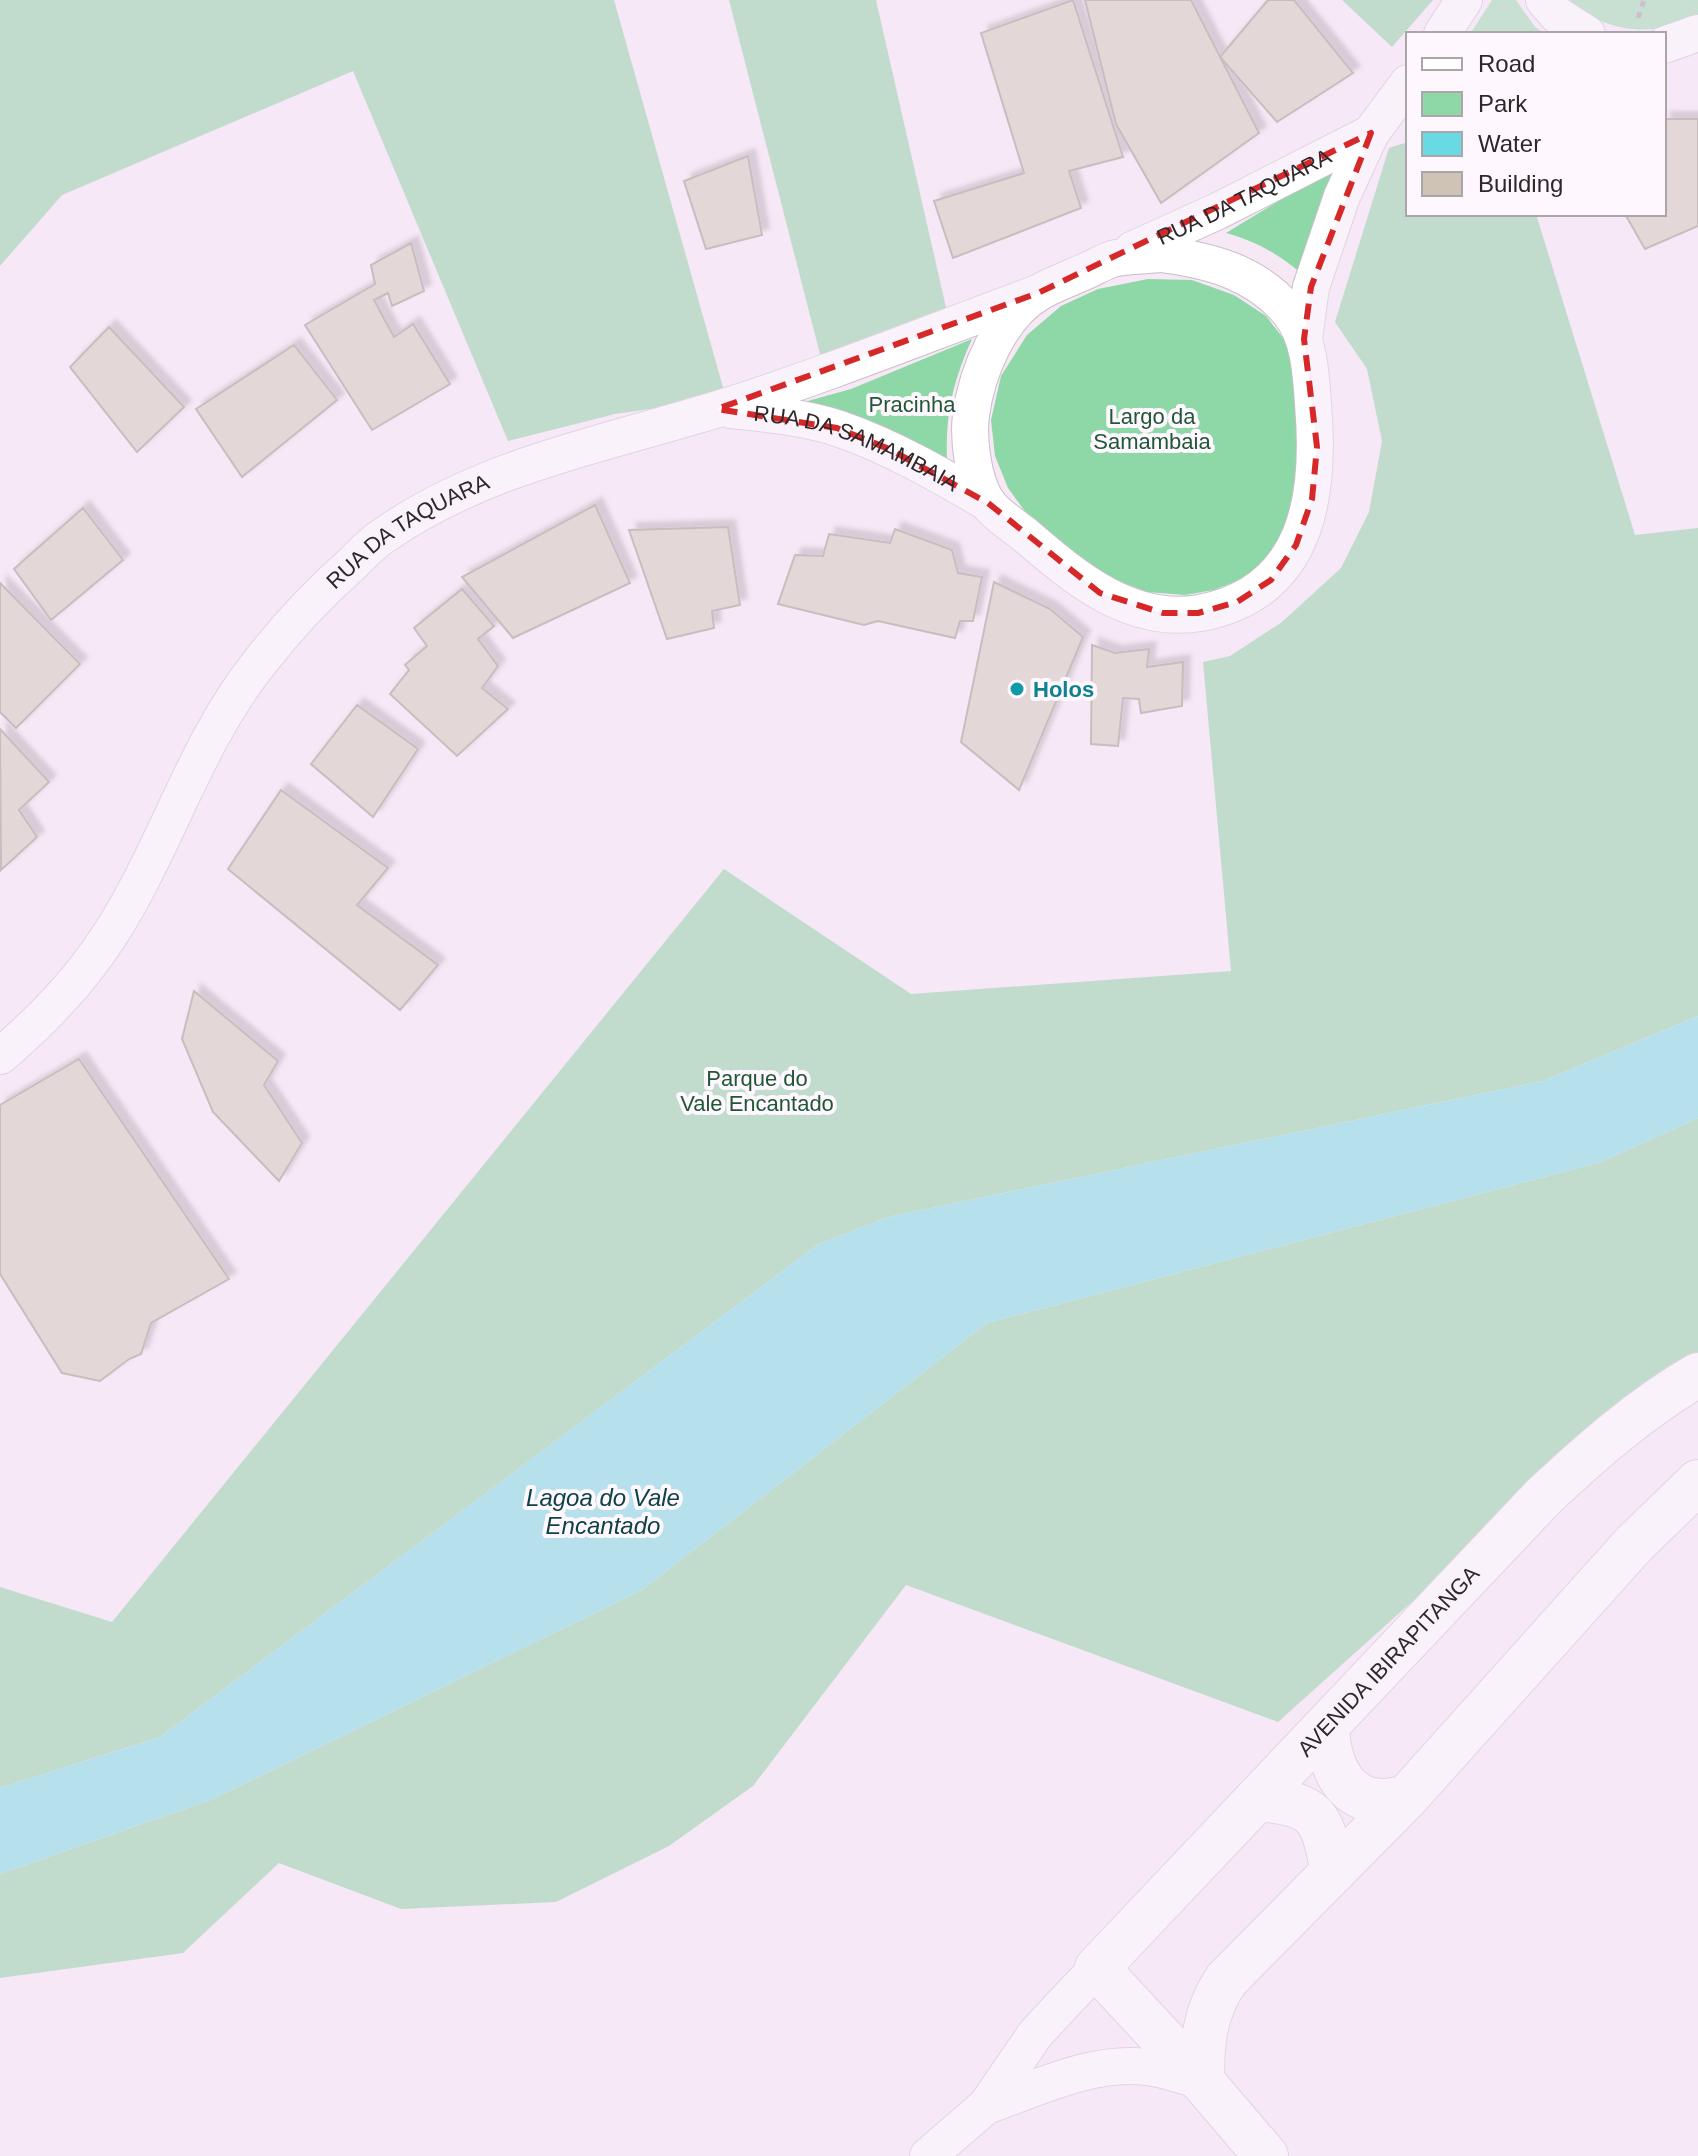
<svg xmlns="http://www.w3.org/2000/svg" width="1698" height="2156" viewBox="0 0 1698 2156" font-family="Helvetica,sans-serif">
  <style>
    .green { fill: #8ed8a7 }
    .forest { fill: #82cd9c }
    .water { fill: #69dae1 }
    .building { fill: #cec3b4; stroke: #93897c; stroke-width: 2; filter: url(#shadow) }
    .lines { fill: none; stroke-linecap: round; stroke-linejoin: round }
    .minor-casing { stroke: #cabdca; stroke-width: 38 }
    .secondary-casing { stroke: #cabdca; stroke-width: 46 }
    .path { stroke: #9b919a; stroke-width: 5; stroke-dasharray: 6 6; stroke-linecap: butt }
    .minor { stroke: #fff; stroke-width: 36 }
    .secondary { stroke: #fff; stroke-width: 44 }
    .marked { fill: none; stroke: #d62828; stroke-width: 6; stroke-dasharray: 16 10; stroke-linejoin: round }
    .culture-dot { fill: #0f9aa8; stroke: #fef8fe; stroke-width: 3 }
    .labels { text-anchor: middle; stroke-width: 8; stroke-linejoin: round; paint-order: stroke }
    .street-label { font-size: 22px; fill: #2e282d; stroke: #fef8fe }
    .park-label { font-size: 22px; fill: #205736; stroke: #fef8fe }
    .culture-label { font-size: 22px; font-weight: bold; fill: #0d838f; stroke: #fef8fe; text-anchor: start }
    .water-label { font-size: 24px; font-style: italic; fill: #0e4346; stroke: #fef8fe }
  </style>
  <defs>
    <filter id="shadow"><feDropShadow dx="7" dy="-7" stdDeviation="2" flood-color="#0004"/></filter>
  </defs>
  <rect width="100%" height="100%" fill="#f6e8f5"/>
  <path class="green" d="M1492 0H1516L1535 27 1545 34H1470Z
    M1570 0H1698V16C1653 37 1608 35 1570 0Z
    M1336 166 1301 273C1277 253 1255 241 1226 233Z
    M1148 279 1192 280 1234 295 1266 316 1287 343 1297 378 1301 474 1277 553 1249 576 1214 590 1185 595 1147 592 1113 579 1063 545 1024 510 1008 488 995 456 991 420 1001 376 1027 335 1061 306 1098 289Z
    M972 339C954 378 945 414 947 458L889 432 797 404 851 389Z"/>
  <path class="forest" d="M0 0H614L726 398 615 414 508 441 353 71 62 195 0 266Z
    M729 0H876L947 312 821 358Z
    M1342 0H1433L1392 47Z
    M1408 142V214H1536L1635 535 1698 528V1016L1543 1081 888 1217 817 1245 160 1737 0 1788V1587L112 1622 724 869 911 994 1231 971 1203 662 1230 656 1282 622 1341 568 1369 512 1382 441 1367 369 1335 322 1389 148Z
    M1698 1118V1358L1542 1485 1278 1722 906 1585 753 1786 669 1846 556 1902 401 1909 279 1863 183 1953 0 1978V1874L213 1799 642 1590 987 1323 1601 1162Z"/>
  <path class="water" d="M1698 1016V1118L1601 1162 987 1323 642 1590 213 1799 0 1874V1788L160 1737 817 1245 888 1217 1543 1081Z"/>
  <path class="building" d="M1073 0 1123 157 1069 171 1081 208 953 258 934 201 1024 173 981 33Z
    M1085 0H1191L1259 133 1161 203 1116 124Z
    M1268 0H1294L1353 73 1277 122 1220 57Z
    M1664 119H1698V226L1645 249 1625 214H1664Z
    M748 156 762 235 706 249 684 181Z
    M411 243 424 291 392 306 388 293 374 300 394 337 413 324 450 384 372 430 305 325 375 284 371 265Z
    M109 327 184 407 137 452 70 367Z
    M294 345 337 400 242 477 196 409Z
    M595 505 630 583 513 638 462 577Z
    M83 508 123 560 51 620 14 569Z
    M728 527 740 605 712 611 714 628 667 639 629 530Z
    M895 529 952 550 958 573 982 577 973 621H960L955 638 878 621 864 625 778 604 795 555 823 556 829 534 890 543Z
    M994 582 1050 609 1083 637 1019 790 961 742Z
    M0 583 80 664 16 728 0 712Z
    M462 589 494 626 478 639 498 666 482 688 508 709 457 756 390 694 409 670 405 665 427 646 414 628Z
    M1092 645 1115 653 1149 649 1147 667 1183 662 1182 706 1141 713 1139 699 1123 698 1118 746 1091 744Z
    M357 705 418 749 373 817 311 764Z
    M0 729 49 782 19 810 37 837 1 870Z
    M281 790 388 868 357 905 438 965 400 1010 228 869Z
    M194 991 278 1061 264 1085 302 1143 279 1181 213 1112 182 1039Z
    M79 1059 229 1279 151 1323 141 1354 129 1359 100 1381 62 1373 0 1274V1105Z"/>
  <g class="lines">
    <g class="minor-casing">
      <g id="minor">
        <path d="M1544 0 1557 15 1587 34"/>
        <path d="M1442 34 1464 0"/>
        <path d="M1664 45 1698 33"/>
        <path id="s1" d="M1132 250 1218 211 1371 133"/>
        <path d="M1160 254C1209 260 1256 272 1289 312 1309 336 1311 373 1313 404 1321 496 1308 593 1200 613 1129 625 1073 576 1024 534 1013 525 995 514 987 502 973 480 968 440 971 415 977 371 1000 315 1040 292 1052 285 1066 280 1079 274 1090 270 1101 263 1112 259 1126 255 1145 256 1160 254Z"/>
        <path d="M1304 339 1311 287 1342 196 1371 133 1408 83"/>
        <path id="s2" d="M731 410C767 414 805 417 840 429 892 447 940 475 988 503"/>
        <path id="s3" d="M0 1056C40 1023 81 980 109 936 166 849 194 744 260 662 288 626 319 593 353 563 362 554 372 543 383 536 483 466 604 444 718 409 826 375 932 332 1038 293"/>
        <path d="M986 2106C1038 2088 1097 2058 1154 2068 1170 2071 1186 2077 1202 2081"/>
        <path d="M928 2156 986 2106 1036 2033 1097 1968"/>
      </g>
    </g>
    <g class="secondary-casing">
      <g id="secondary">
        <path d="M1327 1727C1328 1760 1341 1800 1381 1801 1389 1801 1398 1799 1406 1798"/>
        <path d="M1257 1799C1317 1804 1322 1814 1333 1872"/>
        <path d="M1202 2081C1202 2043 1204 2013 1226 1980L1406 1798 1634 1544 1698 1482"/>
        <path id="s4" d="M1266 2156 1202 2081 1097 1968 1543 1497C1591 1452 1641 1408 1698 1375"/>
      </g>
    </g>
    <path class="path" d="M1638 18 1644 0"/>
    <use href="#minor" class="minor"/>
    <use href="#secondary" class="secondary"/>
  </g>
  <path d="M0 0H1698V2156H0ZM1371 133 1311 287 1304 339 1317 447 1312 499 1296 545 1271 580 1237 602 1198 613H1163L1100 593 988 503 889 449 837 428 717 409 1038 293Z" fill="#f6e8f5" fill-opacity=".55" fill-rule="evenodd"/>
  <path class="marked" d="M1371 133 1311 287 1304 339 1317 447 1312 499 1296 545 1271 580 1237 602 1198 613H1163L1100 593 988 503 889 449 837 428 717 409 1038 293Z"/>
  <circle class="culture-dot" cx="1017" cy="689" r="8"/>
  <g class="labels">
    <g class="street-label">
      <text dy="8" stroke="none"><textPath href="#s1" startOffset="124">RUA DA TAQUARA</textPath></text>
      <text dy="8" stroke="none"><textPath href="#s2" startOffset="132">RUA DA SAMAMBAIA</textPath></text>
      <text dy="8" stroke="none"><textPath href="#s3" startOffset="676">RUA DA TAQUARA</textPath></text>
      <text dy="8" stroke="none"><textPath href="#s4" startOffset="676">AVENIDA IBIRAPITANGA</textPath></text>
    </g>
    <g class="park-label">
      <text x="912" y="412">Pracinha</text>
      <text x="1152" y="424">Largo da<tspan x="1152" dy="25">Samambaia</tspan></text>
      <text x="757" y="1086">Parque do<tspan x="757" dy="25">Vale Encantado</tspan></text>
    </g>
    <g class="culture-label">
      <text x="1033" y="697">Holos</text>
    </g>
    <g class="water-label">
      <text x="603" y="1506">Lagoa do Vale<tspan x="603" dy="28">Encantado</tspan></text>
    </g>
  </g>
  <rect x="1406" y="32" width="260" height="184" fill="#fef8fe" stroke="#aba5aa" stroke-width="2"/>
  <rect x="1422" y="58" width="40" height="12" fill="#ffffff" stroke="#aba5aa" stroke-width="2"/>
  <text x="1478" y="72" font-size="24" fill="#2e282d">Road</text>
  <rect x="1422" y="92" width="40" height="24" fill="#8ed8a7" stroke="#aba5aa" stroke-width="2"/>
  <text x="1478" y="112" font-size="24" fill="#2e282d">Park</text>
  <rect x="1422" y="132" width="40" height="24" fill="#69dae1" stroke="#aba5aa" stroke-width="2"/>
  <text x="1478" y="152" font-size="24" fill="#2e282d">Water</text>
  <rect x="1422" y="172" width="40" height="24" fill="#cec3b4" stroke="#aba5aa" stroke-width="2"/>
  <text x="1478" y="192" font-size="24" fill="#2e282d">Building</text>
</svg>
